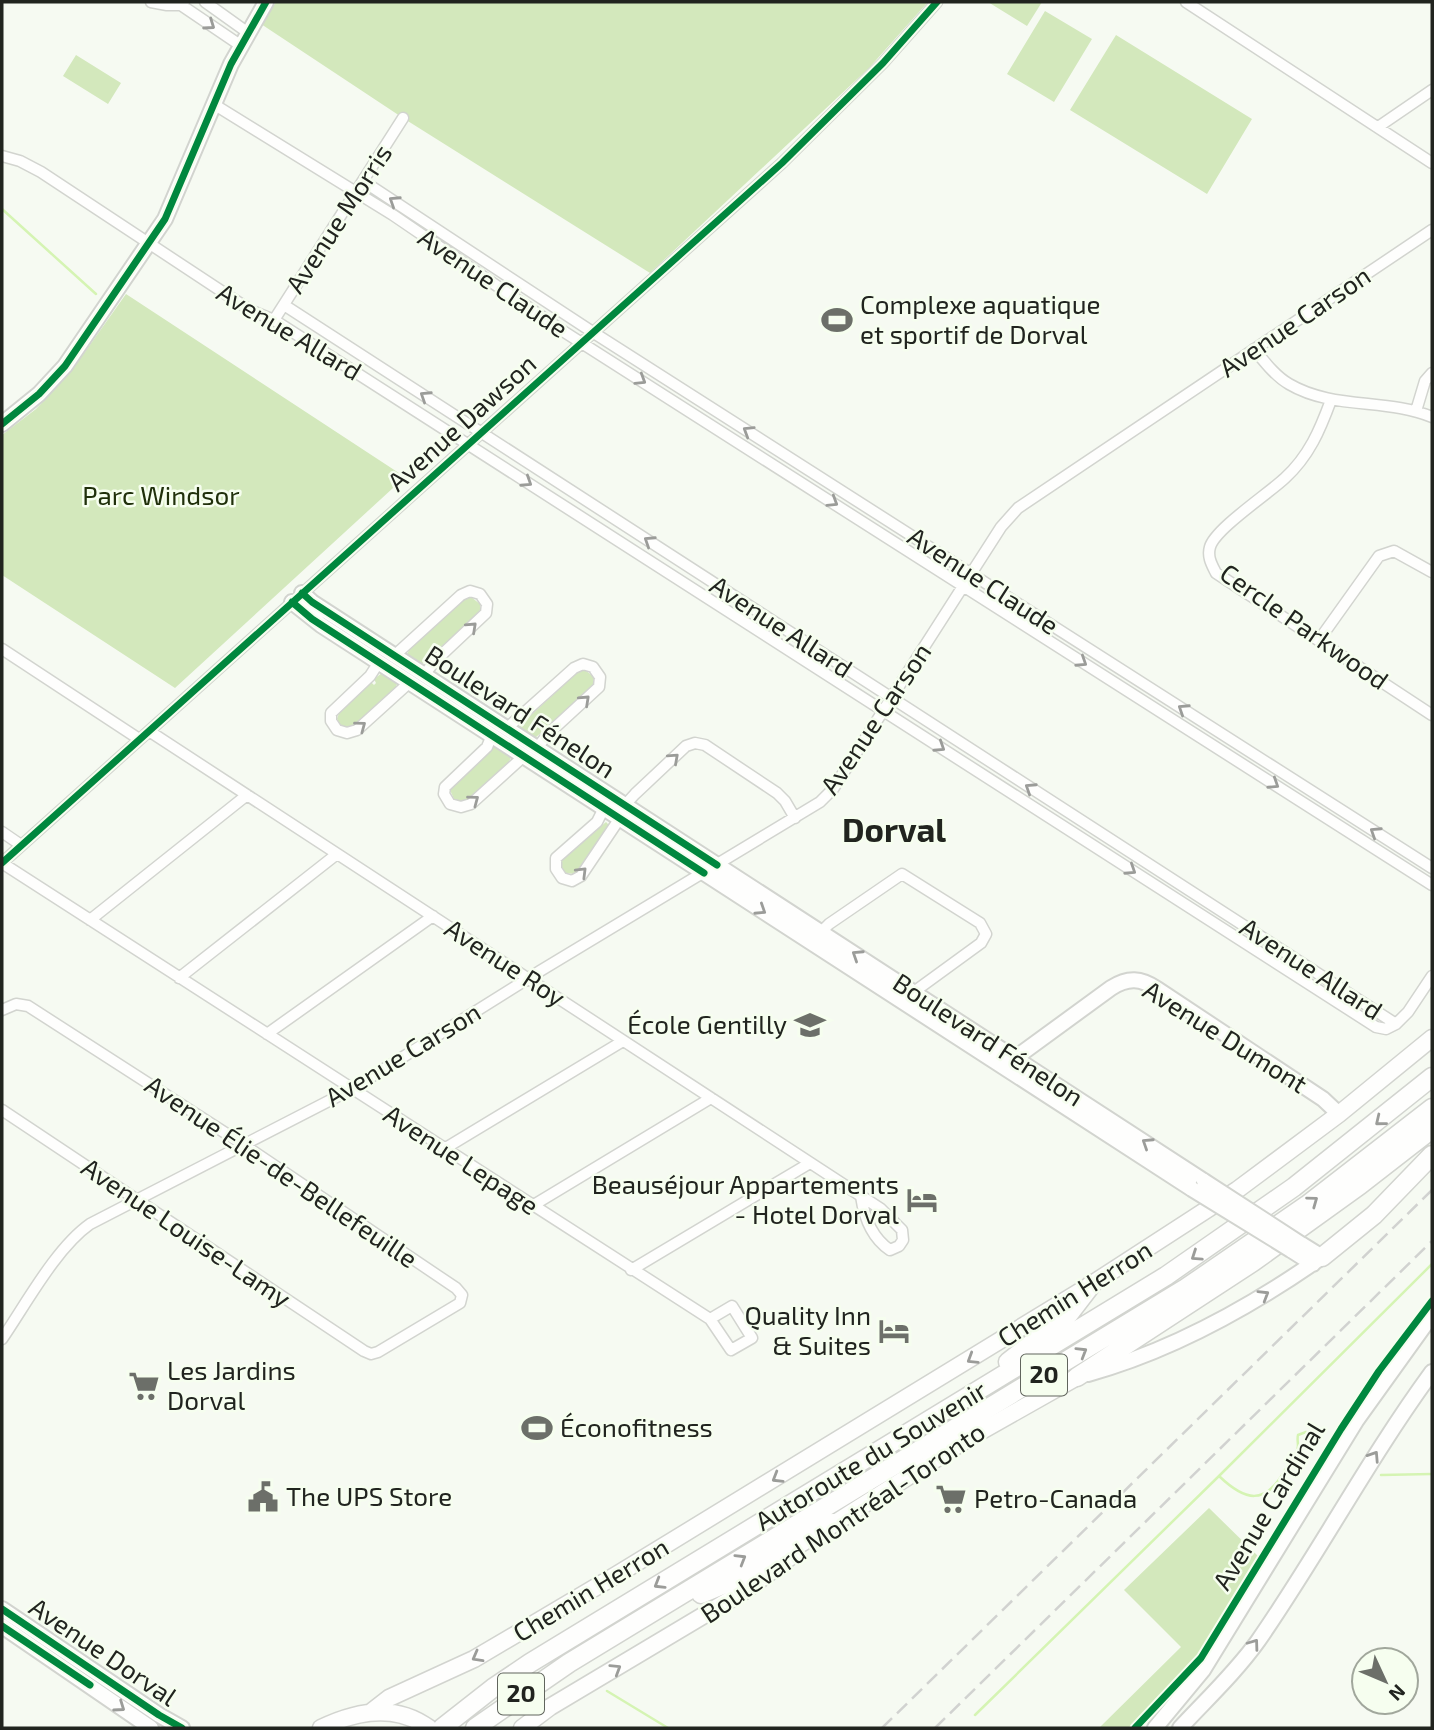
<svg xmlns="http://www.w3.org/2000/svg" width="1434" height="1730" viewBox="0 0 1434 1730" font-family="'Exo 2',sans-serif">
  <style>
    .green { fill: #d3e8bc }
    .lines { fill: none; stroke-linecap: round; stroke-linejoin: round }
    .stream { stroke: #d5f4b3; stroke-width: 2.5 }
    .street-casing { stroke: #d2d4cf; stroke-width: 13 }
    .secondary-casing { stroke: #d2d4cf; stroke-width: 18 }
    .primary-casing { stroke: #d2d4cf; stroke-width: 19 }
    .highway-casing { stroke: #d2d4cf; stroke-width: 21 }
    .street { stroke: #fefefd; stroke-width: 10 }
    .secondary { stroke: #fefefd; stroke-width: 14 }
    .primary { stroke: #fefefd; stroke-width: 16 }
    .highway { stroke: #fefefd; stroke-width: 18 }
    .rail { stroke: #d1d2d0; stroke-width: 2.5; stroke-dasharray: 14 7; stroke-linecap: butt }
    .secondary-bridge-casing { stroke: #d2d4cf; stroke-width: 18; stroke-linecap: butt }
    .secondary-bridge { stroke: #fefefd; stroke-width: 14 }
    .cycleway-casing { stroke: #f6feef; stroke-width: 11 }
    .cycleway { stroke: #00873e; stroke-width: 7 }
    .oneway { stroke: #9b9c99 }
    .labels { text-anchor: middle; stroke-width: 5; stroke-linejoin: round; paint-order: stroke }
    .shield { fill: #f6feef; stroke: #61655d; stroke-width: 2 }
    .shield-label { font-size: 24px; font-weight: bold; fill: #21241f }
    .street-label { font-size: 26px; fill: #21241f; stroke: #f6feef }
    .poi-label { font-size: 26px; fill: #21241f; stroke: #f6feef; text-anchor: start }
    .park-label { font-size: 26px; fill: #20300b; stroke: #f6feef }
    .district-label { font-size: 33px; font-weight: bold; fill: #21241f; stroke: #f6feef }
  </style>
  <rect width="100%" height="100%" fill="#f6faf2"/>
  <path class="green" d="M276 2H928L869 68 650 273 403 118 261 24Z
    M988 2H1042L1027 26Z
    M1045 11 1092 39 1054 102 1007 74Z
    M1116 35 1252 119 1207 194 1070 110Z
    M76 55 121 83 108 104 63 76Z
    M126 294 405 477 175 688 2 575V435L36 409 70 373Z
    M471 597 480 604V610L477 615 422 664 407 654 412 645 465 599Z
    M585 670 594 677 593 686 545 729 542 727 540 729 542 732 535 738 518 727 578 672Z
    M382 673 397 683 396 688 354 725 347 728 341 726 337 719 339 713 371 682 374 685 376 683 374 679Z
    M495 746 511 757 509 762 468 799 460 802 454 799 450 790 454 784Z
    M606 822 609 825 579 870 574 874 565 873 561 867 562 860Z
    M1209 1508 1260 1558 1197 1660 1133 1728H1099L1181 1647 1124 1590Z"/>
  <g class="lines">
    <path class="stream" d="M2 209 96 294
      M1381 1475 1432 1474
      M1219 1476 1432 1264
      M607 1691 668 1728
      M975 1715 1219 1476C1245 1501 1265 1506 1285 1470 1289 1464 1298 1453 1298 1446 1298 1442 1297 1439 1298 1435L1306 1432 1317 1436"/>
    <g class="street-casing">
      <path id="street" d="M151 2 167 5H181L184 2
        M205 2 247 32
        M1186 2 1432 163
        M181 5 240 45
        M215 105 393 215 566 333 1432 885
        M1378 127 1432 90
        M2 156 20 161 41 172 250 310 274 320 1376 1027 1386 1029 1396 1024 1408 1012 1432 976
        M363 181 594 333 1432 868
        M284 305 1396 1024
        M274 320 403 118
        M1254 349C1264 361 1275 376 1289 384 1333 410 1387 398 1432 417
        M1331 400C1320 430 1309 456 1285 478 1268 494 1215 529 1210 547 1207 557 1212 565 1216 573L1432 715
        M1416 411 1425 381 1432 373
        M1319 640 1379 556 1394 551 1432 572
        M2 649 139 739
        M394 656 461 595 470 591 480 594 487 604 486 613 435 661 424 675
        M379 662 370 676 331 713V721L337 730 347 733 357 730 410 682
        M506 729 574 668 583 664 593 667 600 677 599 687 548 734 537 748
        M149 731 881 1209 902 1230 903 1240 899 1246 890 1250C872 1238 864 1217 861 1196
        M492 735 487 747 445 787 444 794 450 804 461 807 471 804 524 756
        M625 805 635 794 686 746 695 743 705 745 777 793 785 801 795 818
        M604 808 597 822 556 858V869L562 878 572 881 581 876 620 818
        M2 832 21 845
        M2 863 782 163 883 63 937 2
        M2 863 710 1319 731 1350 752 1338 732 1306 710 1319
        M90 920 247 795
        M821 932 829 924 902 874 980 923 986 934 981 943 911 994
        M179 978 337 854
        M2 1010 16 1004 28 1006 244 1145 456 1288 462 1295 460 1303 378 1352 371 1354 364 1351 2 1110
        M267 1034 433 916
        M444 1149 623 1041
        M532 1206 711 1098
        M631 1270 810 1163
        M2 1339C26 1304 56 1248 90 1224L352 1089 540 971 820 802 833 789 1001 527 1018 508 1432 230"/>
    </g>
    <g class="secondary-casing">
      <path id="secondary" d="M2 424 39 394 65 366 165 219 231 64 266 2
        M302 593 312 602 1204 1181
        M292 602 321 625 1192 1189
        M1010 1064 1022 1053 1111 988C1128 977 1141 978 1157 989L1323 1099 1339 1114
        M1291 1250 1313 1264
        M1088 1374C1171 1351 1252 1306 1322 1257L1301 1244
        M2 1609 159 1715 182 1728
        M2 1626 151 1728
        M1155 1728 1203 1670 1356 1421 1432 1315
        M1180 1728C1206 1700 1235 1673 1258 1641 1319 1553 1369 1458 1432 1372"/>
    </g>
    <g class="primary-casing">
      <path id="primary" d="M824 1530 969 1438 1077 1377
        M371 1712 389 1698 474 1659 618 1574 1092 1284 1237 1190 1339 1114 1432 1038
        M321 1728C356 1711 395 1703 429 1728
        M522 1728 550 1707 746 1590 793 1555"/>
    </g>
    <g class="highway-casing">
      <path id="highway" d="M1322 1257 1374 1215 1432 1155
        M1008 1362 1069 1314 1092 1284
        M1077 1377 1253 1262 1360 1185 1432 1129
        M701 1594 751 1573 833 1523
        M442 1728 493 1688 530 1663 1166 1276 1294 1187 1432 1077
        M475 1728 569 1663 1186 1288 1307 1205 1432 1108"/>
    </g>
    <use href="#street" class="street"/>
    <use href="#secondary" class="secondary"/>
    <use href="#primary" class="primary"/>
    <use href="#highway" class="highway"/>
    <path class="rail" d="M882 1728 1432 1190
      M935 1728 1432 1241"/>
    <g class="secondary-bridge-casing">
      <path id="secondary-bridge" d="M1204 1181 1301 1244
        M1192 1189 1291 1250"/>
    </g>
    <use href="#secondary-bridge" class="secondary-bridge"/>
    <g class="cycleway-casing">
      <path id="cycleway" d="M2 424 39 394 65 366 165 219 231 64 266 2
        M302 593 312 602 717 865
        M292 602 312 619 704 873
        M2 863 782 163 883 63 937 2
        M2 1609 159 1715 182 1728
        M2 1626 90 1685
        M1135 1728 1201 1658 1341 1429 1379 1371 1432 1301"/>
    </g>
    <use href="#cycleway" class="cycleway"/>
  </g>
  <defs><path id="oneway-chevron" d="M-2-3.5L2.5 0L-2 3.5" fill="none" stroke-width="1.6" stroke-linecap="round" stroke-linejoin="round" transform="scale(1.75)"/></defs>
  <g class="oneway">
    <use href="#oneway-chevron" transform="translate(210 25) rotate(35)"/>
    <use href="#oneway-chevron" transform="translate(394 201) rotate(-147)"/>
    <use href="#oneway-chevron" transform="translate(641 380) rotate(32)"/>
    <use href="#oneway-chevron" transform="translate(425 396) rotate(-147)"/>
    <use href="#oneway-chevron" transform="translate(748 431) rotate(-148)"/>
    <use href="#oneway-chevron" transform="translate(527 482) rotate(33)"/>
    <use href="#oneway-chevron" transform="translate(833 502) rotate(32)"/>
    <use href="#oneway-chevron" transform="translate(649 541) rotate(-147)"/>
    <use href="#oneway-chevron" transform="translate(472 627) rotate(-43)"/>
    <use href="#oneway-chevron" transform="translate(1082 662) rotate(33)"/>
    <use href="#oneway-chevron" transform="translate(585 700) rotate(-43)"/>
    <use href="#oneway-chevron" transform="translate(1183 709) rotate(-147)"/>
    <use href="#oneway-chevron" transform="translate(361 726) rotate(-37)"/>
    <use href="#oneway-chevron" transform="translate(940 747) rotate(33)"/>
    <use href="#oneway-chevron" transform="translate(674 758) rotate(-42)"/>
    <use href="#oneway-chevron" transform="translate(1274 784) rotate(33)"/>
    <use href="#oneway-chevron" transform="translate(1030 788) rotate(-147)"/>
    <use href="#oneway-chevron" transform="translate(474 800) rotate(-37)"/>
    <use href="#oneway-chevron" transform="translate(1375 832) rotate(-147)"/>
    <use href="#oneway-chevron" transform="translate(1131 870) rotate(33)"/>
    <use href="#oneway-chevron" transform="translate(582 872) rotate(-45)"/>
    <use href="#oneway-chevron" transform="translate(761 910) rotate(33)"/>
    <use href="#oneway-chevron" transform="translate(857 955) rotate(-147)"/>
    <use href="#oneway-chevron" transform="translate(1380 1121) rotate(141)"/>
    <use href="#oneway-chevron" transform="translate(1147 1143) rotate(-147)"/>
    <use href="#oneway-chevron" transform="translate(1313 1201) rotate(-36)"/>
    <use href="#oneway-chevron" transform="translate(1196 1256) rotate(146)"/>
    <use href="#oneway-chevron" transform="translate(1264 1295) rotate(-31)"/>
    <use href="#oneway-chevron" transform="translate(1082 1352) rotate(-31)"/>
    <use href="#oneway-chevron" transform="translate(972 1359) rotate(148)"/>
    <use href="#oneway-chevron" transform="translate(1374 1456) rotate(-57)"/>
    <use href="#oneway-chevron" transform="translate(777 1478) rotate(149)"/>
    <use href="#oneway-chevron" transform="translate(741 1559) rotate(-31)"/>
    <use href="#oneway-chevron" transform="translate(659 1584) rotate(149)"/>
    <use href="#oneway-chevron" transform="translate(1254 1644) rotate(-54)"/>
    <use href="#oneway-chevron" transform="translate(477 1657) rotate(151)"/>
    <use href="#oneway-chevron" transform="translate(616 1669) rotate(-32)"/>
    <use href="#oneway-chevron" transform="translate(120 1707) rotate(35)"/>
  </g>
  <defs>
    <g id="stadium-bare" transform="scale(2.415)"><path d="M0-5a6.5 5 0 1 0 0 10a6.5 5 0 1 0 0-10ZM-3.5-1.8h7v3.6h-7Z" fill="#6c6f69" stroke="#f6feef" stroke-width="2.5" paint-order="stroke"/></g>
    <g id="school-bare" transform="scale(2.415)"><path d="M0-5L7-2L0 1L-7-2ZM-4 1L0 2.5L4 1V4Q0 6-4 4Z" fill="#6c6f69" stroke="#f6feef" stroke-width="2.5" paint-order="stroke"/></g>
    <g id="hotel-bare" transform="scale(2.415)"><path d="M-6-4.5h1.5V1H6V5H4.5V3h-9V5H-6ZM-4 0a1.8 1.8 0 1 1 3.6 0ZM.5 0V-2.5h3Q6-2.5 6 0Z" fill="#6c6f69" stroke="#f6feef" stroke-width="2.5" paint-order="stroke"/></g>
    <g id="supermarket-bare" transform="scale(2.415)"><path d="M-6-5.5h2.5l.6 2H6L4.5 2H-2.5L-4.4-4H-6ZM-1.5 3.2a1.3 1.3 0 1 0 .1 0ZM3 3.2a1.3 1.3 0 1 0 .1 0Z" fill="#6c6f69" stroke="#f6feef" stroke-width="2.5" paint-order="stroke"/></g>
    <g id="civic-bare" transform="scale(2.415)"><path d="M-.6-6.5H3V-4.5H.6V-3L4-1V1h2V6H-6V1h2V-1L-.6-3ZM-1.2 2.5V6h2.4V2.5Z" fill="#6c6f69" stroke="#f6feef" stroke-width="2.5" paint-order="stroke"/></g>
  </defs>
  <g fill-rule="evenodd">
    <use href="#stadium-bare" x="837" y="320"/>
    <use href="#school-bare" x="810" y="1025"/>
    <use href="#hotel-bare" x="922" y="1200"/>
    <use href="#hotel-bare" x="894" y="1331"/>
    <use href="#supermarket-bare" x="144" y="1386"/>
    <use href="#stadium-bare" x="537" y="1428"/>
    <use href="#civic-bare" x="263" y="1497"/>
    <use href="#supermarket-bare" x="951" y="1499"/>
  </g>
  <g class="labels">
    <g class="shield">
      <rect x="1021" y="1354.5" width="46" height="41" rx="5"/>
      <rect x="498" y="1673.5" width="46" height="41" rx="5"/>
    </g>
    <g class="shield-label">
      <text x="1044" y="1383">20</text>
      <text x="521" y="1702">20</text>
    </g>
    <g class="street-label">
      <text transform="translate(339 219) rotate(-57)" y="9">Avenue Morris</text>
      <text transform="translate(493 283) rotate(34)" y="9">Avenue Claude</text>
      <text transform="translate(1295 322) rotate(-34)" y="9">Avenue Carson</text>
      <text transform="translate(289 332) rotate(31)" y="9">Avenue Allard</text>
      <text transform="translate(462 423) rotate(-42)" y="9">Avenue Dawson</text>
      <text transform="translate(983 581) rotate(33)" y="9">Avenue Claude</text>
      <text transform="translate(781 627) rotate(33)" y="9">Avenue Allard</text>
      <text transform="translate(1304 627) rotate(35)" y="9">Cercle Parkwood</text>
      <text transform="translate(520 712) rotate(33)" y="9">Boulevard Fénelon</text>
      <text transform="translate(876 719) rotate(-56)" y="9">Avenue Carson</text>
      <text transform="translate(505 963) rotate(33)" y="9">Avenue Roy</text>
      <text transform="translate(1311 969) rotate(33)" y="9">Avenue Allard</text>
      <text transform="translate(1225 1037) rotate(32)" y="9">Avenue Dumont</text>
      <text transform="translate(988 1040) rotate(33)" y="9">Boulevard Fénelon</text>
      <text transform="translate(403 1055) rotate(-31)" y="9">Avenue Carson</text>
      <text transform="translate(461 1160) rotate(33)" y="9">Avenue Lepage</text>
      <text transform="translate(281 1172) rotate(34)" y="9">Avenue Élie-de-Bellefeuille</text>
      <text transform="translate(186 1233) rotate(34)" y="9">Avenue Louise-Lamy</text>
      <text transform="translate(1075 1294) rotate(-32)" y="9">Chemin Herron</text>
      <text transform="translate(871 1456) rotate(-31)" y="9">Autoroute du Souvenir</text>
      <text transform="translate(1269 1506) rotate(-59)" y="9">Avenue Cardinal</text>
      <text transform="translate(843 1523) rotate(-34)" y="9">Boulevard Montréal-Toronto</text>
      <text transform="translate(591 1590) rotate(-31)" y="9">Chemin Herron</text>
      <text transform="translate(103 1652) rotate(34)" y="9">Avenue Dorval</text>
    </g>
    <g class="poi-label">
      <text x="860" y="314">Complexe aquatique<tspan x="860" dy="30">et sportif de Dorval</tspan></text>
      <text x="787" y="1034" text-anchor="end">École Gentilly</text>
      <text x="899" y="1194" text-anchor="end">Beauséjour Appartements<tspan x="899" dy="30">- Hotel Dorval</tspan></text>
      <text x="871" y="1325" text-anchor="end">Quality Inn<tspan x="871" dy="30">&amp; Suites</tspan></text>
      <text x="167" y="1380">Les Jardins<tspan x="167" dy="30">Dorval</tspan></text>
      <text x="560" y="1437">Éconofitness</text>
      <text x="286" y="1506">The UPS Store</text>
      <text x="974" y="1508">Petro-Canada</text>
    </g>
    <g class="park-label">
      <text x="161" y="505">Parc Windsor</text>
    </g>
    <g class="district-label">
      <text x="894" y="842">Dorval</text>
    </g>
  </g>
  <rect width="1434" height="1730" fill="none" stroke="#21241f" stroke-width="7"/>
  <g transform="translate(1385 1681) rotate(134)"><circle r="33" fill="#f6feef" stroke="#a1a79c" stroke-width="2"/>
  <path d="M0-5L12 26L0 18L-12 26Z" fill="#6c6f69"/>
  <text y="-10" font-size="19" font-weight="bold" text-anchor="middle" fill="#21241f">N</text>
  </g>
</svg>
